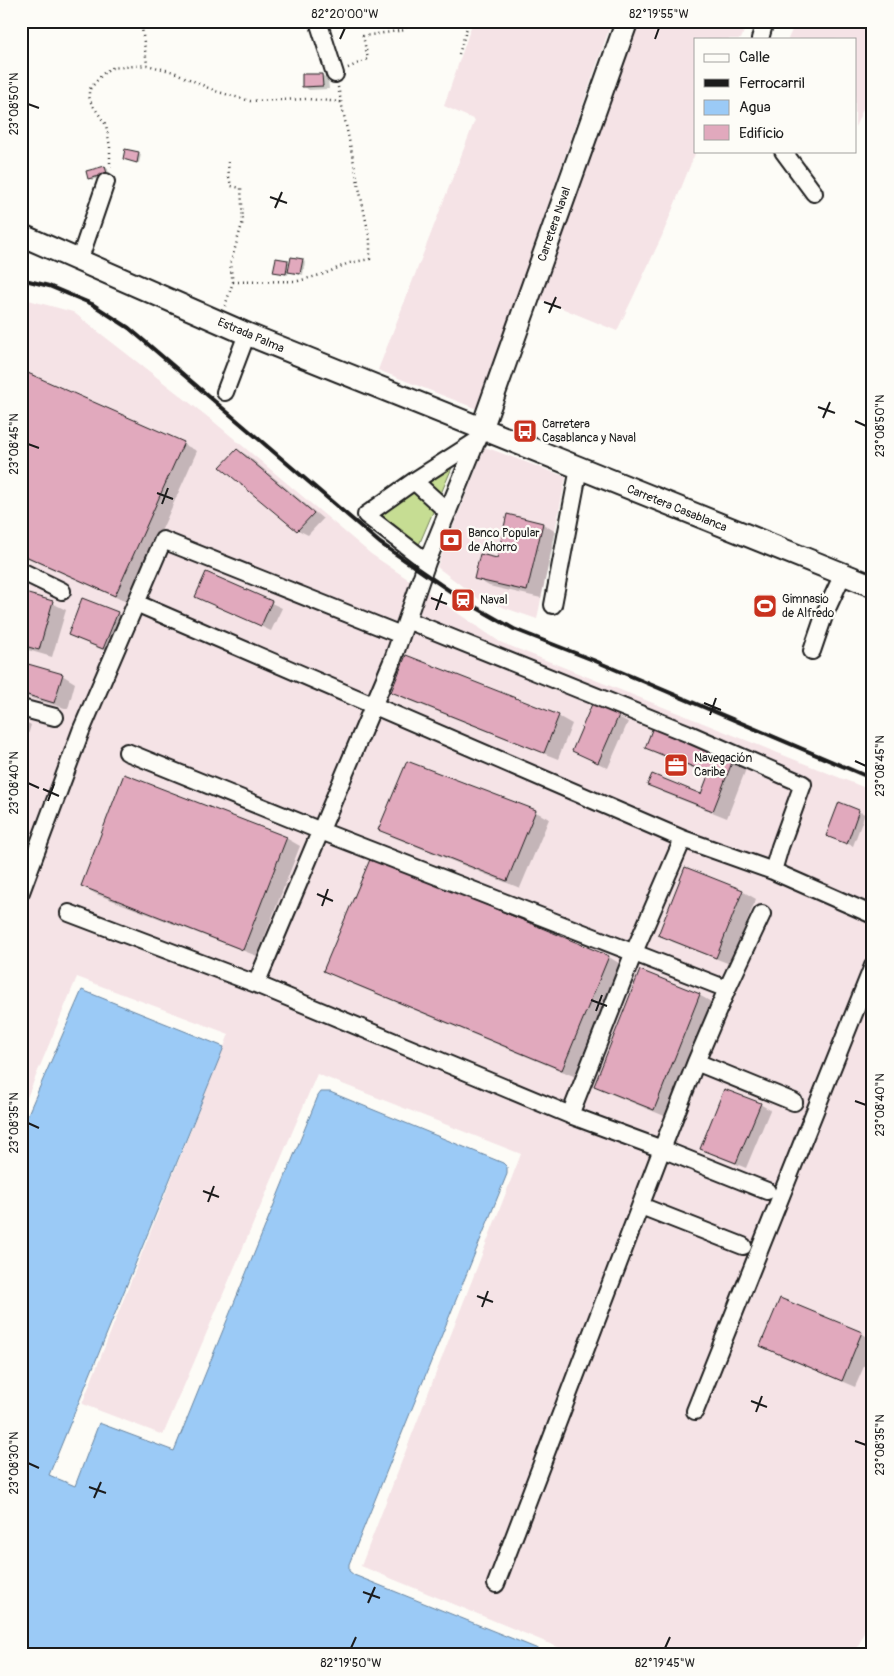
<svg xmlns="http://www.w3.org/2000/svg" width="894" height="1676" viewBox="0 0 894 1676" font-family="Pangolin,sans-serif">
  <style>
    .built { fill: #f5e3e6 }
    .green { fill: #c6dd93; stroke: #717c58 }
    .water { fill: #9bcaf6; stroke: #68849f }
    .shadow { fill: #0003 }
    .building { fill: #e1a9bd; stroke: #1c1c1c }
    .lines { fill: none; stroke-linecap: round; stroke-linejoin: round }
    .minor-casing { stroke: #1c1c1c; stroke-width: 20 }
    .major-casing { stroke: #1c1c1c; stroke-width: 25 }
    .path { stroke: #1c1c1c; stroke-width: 2.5; stroke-dasharray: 1 4; stroke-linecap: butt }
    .minor { stroke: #fdfcf7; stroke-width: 16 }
    .major { stroke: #fdfcf7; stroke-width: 21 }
    .rail { stroke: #1c1c1c; stroke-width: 4 }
    .ticks { fill: none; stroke: #1c1c1c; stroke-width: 2 }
    .labels { text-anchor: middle; stroke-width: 4.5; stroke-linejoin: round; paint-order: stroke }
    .street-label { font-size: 12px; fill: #1c1c1c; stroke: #fdfcf7 }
    .poi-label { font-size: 12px; fill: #1c1c1c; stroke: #fdfcf7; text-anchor: start }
    .neatline { fill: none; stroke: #1c1c1c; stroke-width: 2 }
    .ticks-label { font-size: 12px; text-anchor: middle; fill: #1c1c1c }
  </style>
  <rect width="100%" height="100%" fill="#fdfcf7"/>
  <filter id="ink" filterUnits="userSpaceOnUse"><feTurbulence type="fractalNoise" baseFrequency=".02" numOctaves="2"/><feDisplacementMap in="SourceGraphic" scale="10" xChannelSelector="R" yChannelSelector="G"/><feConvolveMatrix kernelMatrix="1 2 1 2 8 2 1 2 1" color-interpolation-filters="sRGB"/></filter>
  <g filter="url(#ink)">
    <path class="built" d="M473 21H612L477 409 378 370 475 120 444 106Z
      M637 21H748L741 39H695L696 151 662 236 617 331 535 297Z
      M796 21H873V87L855 127V39H788Z
      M21 298 73 312 213 421 371 554 500 642 873 791V1608L855 1655H577L361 1566 521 1154 317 1074 163 1435 82 1404 229 1034 77 977 21 1112Z
      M485 447 566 477 537 619 479 599 437 567Z"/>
    <path class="green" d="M454 463 418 547 379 517Z"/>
    <path class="water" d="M82 990 224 1047 49 1475 75 1486 99 1423 174 1451 318 1096 321 1092H330L503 1163 507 1167V1174L349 1564V1571L354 1575 553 1655H21V1130Z"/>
    <path class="shadow" d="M322 75 328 79 329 89 309 90 303 86Z
      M139 153 141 155 139 163 124 159Z
      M105 167 108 169 109 175 92 180 89 178Z
      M302 260 305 262 303 275 289 271 288 275 275 272 287 261 291 263Z
      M21 371 183 444 197 451 129 603 21 555Z
      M238 450 248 456 323 519 308 535 298 530Z
      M508 516 543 524 556 532 541 598 489 586 475 578 498 559Z
      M207 573 282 608 271 631 197 597Z
      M21 593 52 603 66 610 52 657 21 648Z
      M117 613 127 619 113 654 79 640 69 635Z
      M21 663 62 675 75 683 68 709 21 695Z
      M392 692 558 716 572 724 558 759 406 699Z
      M618 717 628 722 608 768 573 751Z
      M21 719 31 725 21 758Z
      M646 748 733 761 746 769 727 818 662 792 649 785 702 796 710 775 660 755Z
      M408 762 536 812 549 819 520 888 393 837 380 829Z
      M839 804 865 814 853 846 828 836Z
      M286 838 300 846 257 956 96 894 82 886Z
      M371 859 609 957 622 965 576 1077 338 978 325 970Z
      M742 891 756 899 730 964 673 942 660 934Z
      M699 995 713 1003 667 1117 609 1093 595 1086Z
      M760 1104 770 1110 746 1168 711 1154 701 1148Z
      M861 1333 873 1340V1346L855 1387 775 1353 761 1346Z"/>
    <path class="building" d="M302 74H322L323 86 302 87Z
      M125 149 139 152 137 163 123 159Z
      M105 166 107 174 88 179 86 171Z
      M291 257 303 259 300 274 288 272Z
      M276 258 288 260 286 274 273 272Z
      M21 370 184 442 115 596 21 554Z
      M237 449 314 513 297 531 220 467Z
      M507 514 543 523 527 591 474 579 480 554 497 558Z
      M206 572 272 601 261 626 195 597Z
      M21 592 53 601 39 650 21 645Z
      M82 598 118 612 103 649 68 635Z
      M406 655 559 715 544 753 391 692Z
      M21 662 63 674 54 703 21 693Z
      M592 704 619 715 598 763 572 751Z
      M653 727 733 760 713 811 647 785 652 774 701 794 709 773 645 748Z
      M407 761 536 810 507 881 378 830Z
      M124 774 287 837 243 950 81 886Z
      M839 802 859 810 847 844 826 836Z
      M371 857 609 956 562 1070 323 971Z
      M685 867 743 890 716 958 658 935Z
      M640 970 700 994 654 1110 594 1086Z
      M724 1089 761 1103 736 1163 700 1149Z
      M780 1298 862 1332 842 1381 760 1346Z"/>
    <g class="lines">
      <g class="minor-casing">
        <path id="minor" d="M318 21 335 74
          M760 39 765 21
          M783 151 814 193
          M79 261 106 182
          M225 392 247 334
          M414 481 448 512
          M427 562 366 515 414 481 478 440
          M21 571 62 591
          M136 603 163 540 401 635
          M553 605 579 468
          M407 620 687 733 803 784 780 847 773 871 873 915
          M812 651 825 613 843 574
          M21 708 55 717
          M127 752 321 831 727 989
          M21 892 81 731 136 603 683 839 773 871
          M69 913 256 984 570 1115 662 1149 696 1062
          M762 914 727 989 696 1062 794 1102
          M256 984 393 659 427 562 482 428
          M570 1115 634 952 683 839
          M641 1206 743 1246
          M695 1411 873 966
          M496 1584 662 1149 767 1191"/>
      </g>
      <g class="major-casing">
        <path id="major" d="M21 235 247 334 873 586
          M482 428 627 21"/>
      </g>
      <path class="path" d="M141 21 147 64
        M459 54 469 21
        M348 68 368 59 363 36 405 30 408 21
        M110 168V147L106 125 90 101 89 95V90L100 77 105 72 112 68 147 65 174 72 215 91 250 101 308 99 341 102
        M233 282 298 281 324 274 349 263 370 259V240L338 87
        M225 306 233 282 230 265 243 221 241 188 231 186 229 177 228 162"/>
      <use href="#minor" class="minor"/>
      <use href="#major" class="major"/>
      <path class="rail" d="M21 279 49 286 92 304 129 328 380 543 463 600 514 629 593 660 873 779"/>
    </g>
  </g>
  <path class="ticks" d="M340 39 345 28M655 39 659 28M28 104 39 108M270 197 287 203M275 208 282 192M544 302 561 308M549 313 556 297M818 407 835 413M823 418 830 402M855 421 866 426M28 444 39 448M157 493 173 499M162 504 168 488M431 598 447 604M436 610 442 593M704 703 721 710M710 715 716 698M855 761 866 766M28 783 39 788M43 789 59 796M48 801 54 784M317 894 333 901M322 906 328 889M591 1000 607 1006M596 1011 602 995M855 1101 866 1105M28 1123 39 1128M203 1191 219 1197M208 1202 214 1186M477 1296 493 1302M482 1307 488 1291M751 1401 767 1407M756 1412 762 1396M855 1441 866 1445M28 1463 39 1468M89 1487 106 1493M94 1498 101 1482M363 1592 380 1598M368 1603 375 1587M351 1648 356 1637M665 1648 670 1637"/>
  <defs>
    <g id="bus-square" transform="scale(1.25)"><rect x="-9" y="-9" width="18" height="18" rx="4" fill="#c8321e" stroke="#fdfcf7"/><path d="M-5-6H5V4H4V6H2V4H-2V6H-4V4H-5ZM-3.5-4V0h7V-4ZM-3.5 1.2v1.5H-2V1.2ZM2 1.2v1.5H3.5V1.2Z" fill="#fff"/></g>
    <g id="bank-square" transform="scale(1.25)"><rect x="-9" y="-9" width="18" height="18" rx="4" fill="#c8321e" stroke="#fdfcf7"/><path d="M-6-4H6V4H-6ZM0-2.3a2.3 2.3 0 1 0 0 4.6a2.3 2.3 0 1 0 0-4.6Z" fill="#fff"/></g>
    <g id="station-square" transform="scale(1.25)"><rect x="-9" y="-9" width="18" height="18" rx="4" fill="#c8321e" stroke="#fdfcf7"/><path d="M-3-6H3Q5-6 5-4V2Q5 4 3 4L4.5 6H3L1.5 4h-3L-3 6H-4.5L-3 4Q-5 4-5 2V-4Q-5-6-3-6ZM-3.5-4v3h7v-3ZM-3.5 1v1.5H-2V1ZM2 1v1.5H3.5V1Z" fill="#fff"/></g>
    <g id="stadium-square" transform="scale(1.25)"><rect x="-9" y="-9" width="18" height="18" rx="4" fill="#c8321e" stroke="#fdfcf7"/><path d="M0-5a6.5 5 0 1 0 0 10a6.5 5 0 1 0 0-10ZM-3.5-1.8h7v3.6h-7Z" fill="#fff"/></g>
    <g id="office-square" transform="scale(1.25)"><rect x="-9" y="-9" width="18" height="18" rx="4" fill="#c8321e" stroke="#fdfcf7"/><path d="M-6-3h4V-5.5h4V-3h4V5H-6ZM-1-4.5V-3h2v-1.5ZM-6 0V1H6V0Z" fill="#fff"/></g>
  </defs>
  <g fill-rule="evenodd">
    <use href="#bus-square" x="525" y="431"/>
    <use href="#bank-square" x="451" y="540"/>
    <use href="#station-square" x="463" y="600"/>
    <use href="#stadium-square" x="765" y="606"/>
    <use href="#office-square" x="676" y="765"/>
  </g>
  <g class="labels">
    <g class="street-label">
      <text transform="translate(554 224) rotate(-71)" y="4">Carretera Naval</text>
      <text transform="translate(251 335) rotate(23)" y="4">Estrada Palma</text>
      <text transform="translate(677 508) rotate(22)" y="4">Carretera Casablanca</text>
    </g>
    <g class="poi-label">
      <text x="542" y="428">Carretera<tspan x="542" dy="14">Casablanca y Naval</tspan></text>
      <text x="468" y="537">Banco Popular<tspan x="468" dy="14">de Ahorro</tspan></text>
      <text x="782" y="603">Gimnasio<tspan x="782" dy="14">de Alfredo</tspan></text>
      <text x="480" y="604">Naval</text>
      <text x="694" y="762">Navegación<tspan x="694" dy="14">Caribe</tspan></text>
    </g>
  </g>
  <rect width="894" height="1676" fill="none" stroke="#fdfcf7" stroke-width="55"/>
  <rect x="694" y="38" width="162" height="115" fill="#fdfcf7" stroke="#a3a29f"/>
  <rect x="704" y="54" width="25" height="8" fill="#fdfcf7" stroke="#a3a29f"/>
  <text x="739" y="62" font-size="15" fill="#1c1c1c">Calle</text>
  <rect x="704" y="79" width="25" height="8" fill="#1c1c1c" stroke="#a3a29f"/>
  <text x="739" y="88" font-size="15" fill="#1c1c1c">Ferrocarril</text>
  <rect x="704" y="100" width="25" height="15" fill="#9bcaf6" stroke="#a3a29f"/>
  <text x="739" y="112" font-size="15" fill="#1c1c1c">Agua</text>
  <rect x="704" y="125" width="25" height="15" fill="#e1a9bd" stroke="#a3a29f"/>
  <text x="739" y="138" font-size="15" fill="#1c1c1c">Edificio</text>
  <rect x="28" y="28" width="838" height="1620" class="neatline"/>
  <g class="ticks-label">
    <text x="345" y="18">82°20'00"W</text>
    <text x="659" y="18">82°19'55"W</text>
    <text transform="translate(14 104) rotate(-90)" y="4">23°08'50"N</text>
    <text transform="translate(880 426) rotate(-90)" y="4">23°08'50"N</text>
    <text transform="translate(14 444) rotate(-90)" y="4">23°08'45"N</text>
    <text transform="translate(880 766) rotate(-90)" y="4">23°08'45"N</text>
    <text transform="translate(14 783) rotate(-90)" y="4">23°08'40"N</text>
    <text transform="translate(880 1105) rotate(-90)" y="4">23°08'40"N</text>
    <text transform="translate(14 1123) rotate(-90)" y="4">23°08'35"N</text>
    <text transform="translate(880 1445) rotate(-90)" y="4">23°08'35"N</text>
    <text transform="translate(14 1463) rotate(-90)" y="4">23°08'30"N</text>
    <text x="351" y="1667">82°19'50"W</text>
    <text x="665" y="1667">82°19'45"W</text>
  </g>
</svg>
